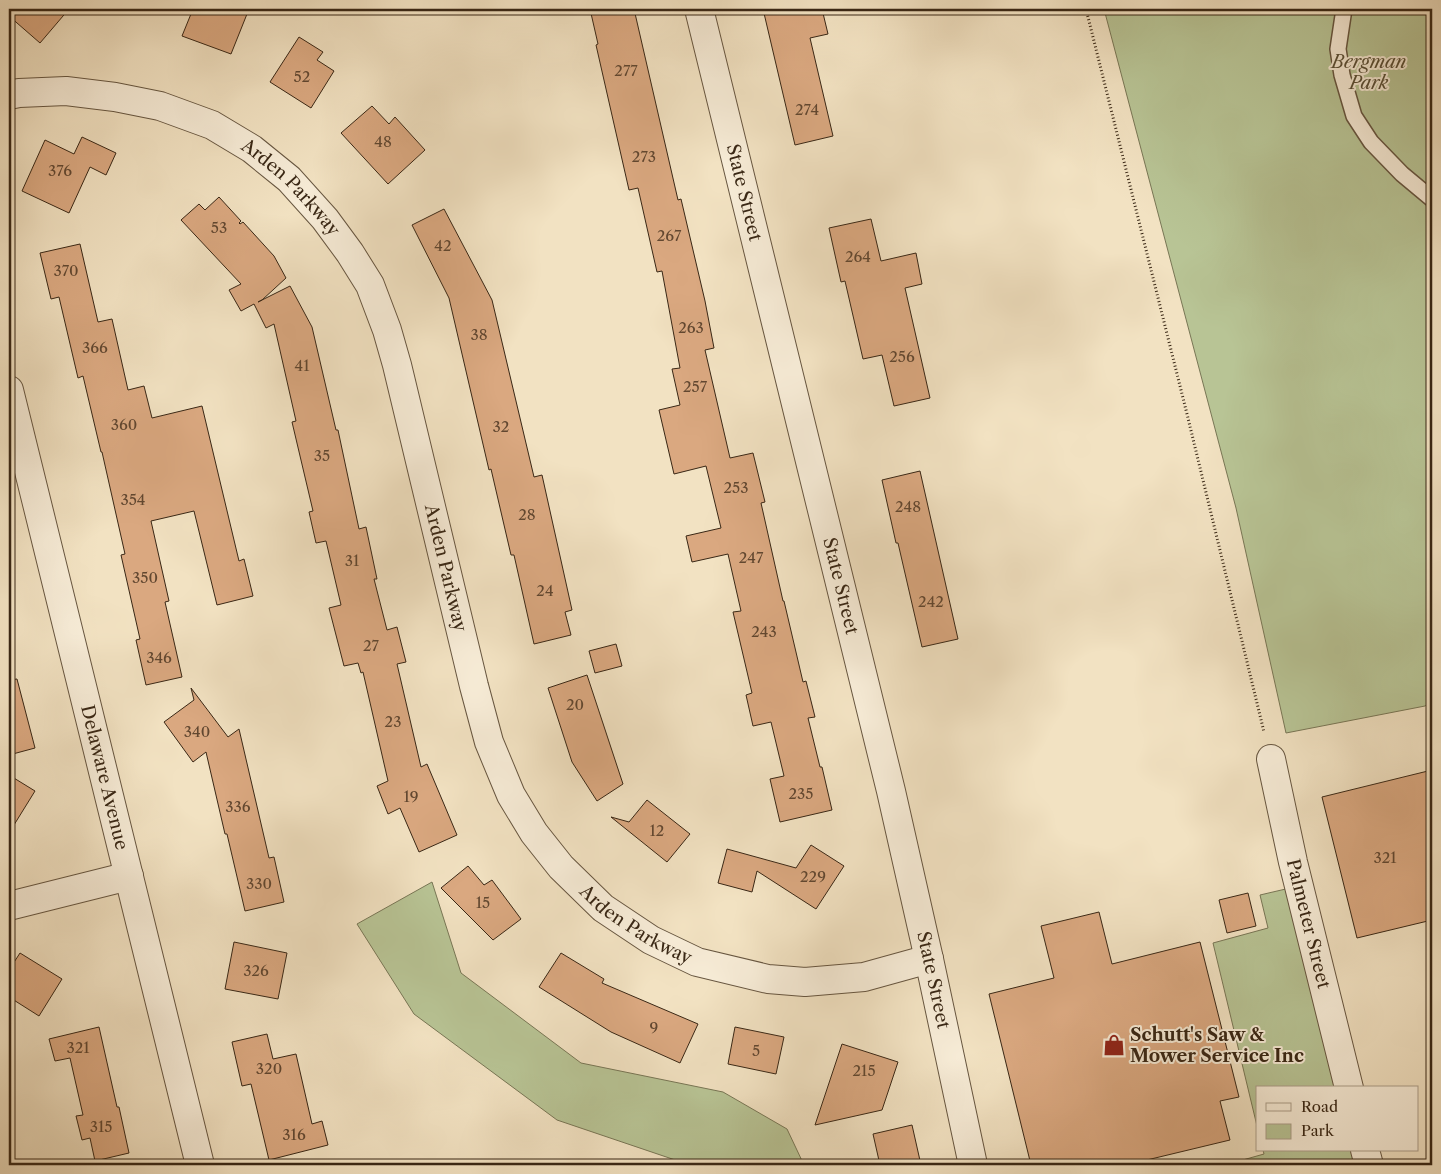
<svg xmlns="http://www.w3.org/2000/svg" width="1441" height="1174" viewBox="0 0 1441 1174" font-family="'Libre Caslon Text',serif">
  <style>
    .green { fill: #b8c495; stroke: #787655 }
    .building { fill: #daa880; stroke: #392715 }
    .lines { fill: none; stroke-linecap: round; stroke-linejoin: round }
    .service-casing { stroke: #675640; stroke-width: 18 }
    .minor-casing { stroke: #675640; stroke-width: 30 }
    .path { stroke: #392715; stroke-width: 3; stroke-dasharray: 1 2.5; stroke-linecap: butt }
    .service { stroke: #f7ecd7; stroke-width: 15 }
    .minor { stroke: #f7ecd7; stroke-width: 28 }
    .labels { text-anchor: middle; stroke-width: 4; stroke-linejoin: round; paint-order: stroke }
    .number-label { font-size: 15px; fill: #614730 }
    .park-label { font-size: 18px; font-style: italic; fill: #594e35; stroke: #f7ecd7 }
    .street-label { font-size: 18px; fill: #392715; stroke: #f7ecd7 }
    .poi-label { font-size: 18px; font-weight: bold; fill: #392715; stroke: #f7ecd7; text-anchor: start }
  </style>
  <rect width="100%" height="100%" fill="#f2e2c2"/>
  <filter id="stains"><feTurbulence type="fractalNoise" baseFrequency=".004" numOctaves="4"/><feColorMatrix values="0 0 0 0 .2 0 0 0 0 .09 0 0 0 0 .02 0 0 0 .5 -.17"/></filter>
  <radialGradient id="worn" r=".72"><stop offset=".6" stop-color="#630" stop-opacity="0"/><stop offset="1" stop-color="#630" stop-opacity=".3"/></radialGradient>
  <path class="green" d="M1104 9H1432V702L1425 706 1286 733 1236 508Z
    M432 882 461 973 581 1063 723 1092 787 1129 804 1165H690L557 1120 414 1014 357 924Z
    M1290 888 1338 1088H1257V1126L1213 943 1268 928 1260 895Z
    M1263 1150H1354L1357 1165H1225L1264 1154Z"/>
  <path class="building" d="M9 9H69L40 43 9 16Z
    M193 9H249L231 54 182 36Z
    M590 9H634L678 200 681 199 705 301 714 348 705 350 730 458 753 453 765 502 761 503 783 601H784L803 682 806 681 815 717 808 718 820 767H822L832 810 780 822 770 779 784 776 771 722 753 726 746 695 752 693 733 612 741 611 728 554 692 562 686 536 721 528 706 466 674 474 659 410 680 405 672 369 680 368 662 271 657 272 638 188 629 190 596 45 598 44Z
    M763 9H822L828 34 810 38 833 136 795 145Z
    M299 37 323 52 317 60 334 71 311 108 270 82Z
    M372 106 389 124 395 117 425 150 388 184 341 133Z
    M82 137 116 153 106 175 90 167 69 213 22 191 45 140 74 154Z
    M219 197 241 221 239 223 240 224 243 222 274 256 286 278 262 300 258 302 290 286 312 327 336 430H338L359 529 366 527 377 579H374L387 630 397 627 406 662 397 664 421 767 427 764 457 835 419 852 400 808 388 814 377 786 388 781 363 672 361 673 358 663 344 666 329 608 341 605 326 541 316 543 309 512 313 511 292 422 296 421 274 324 266 328 254 304 241 311 229 290 241 284 181 220 199 204 205 210Z
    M444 209 492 300 534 477 542 475 572 610 565 612 571 635 534 644 514 555H511L491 469 489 470 449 298 412 225Z
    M871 219 881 261 916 253 922 284 905 288 930 398 894 406 882 355 863 359 845 281 841 282 829 228Z
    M80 244 98 322 112 319 128 390 144 386 152 418 202 406 239 561 244 559 253 596 217 605 194 511 151 521 169 601 165 602 182 677 146 685 136 640 140 639 121 555 125 554 102 452H101L83 376 78 378 59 297 51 299 40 253Z
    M920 471 958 639 922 647 898 543H896L882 480Z
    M616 644 622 666 595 673 589 651Z
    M587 675 623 784 597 801 572 762 548 688Z
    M17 679 35 748 9 755V680Z
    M191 688 228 737 239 729 269 858 274 857 284 902 245 911 227 834H225L206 752 193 762 164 722 194 700Z
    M1432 770V920L1357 938 1322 797Z
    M9 775 35 791 9 833Z
    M647 800 690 834 667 862 611 817 629 822Z
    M811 845 844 866 816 909 757 871 752 892 718 883 727 849 796 868Z
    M468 866 484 885 492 880 521 919 493 940 441 888Z
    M1248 893 1256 926 1227 933 1219 900Z
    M1099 912 1112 964 1200 942 1239 1097 1220 1101 1230 1140 1126 1165H1031L989 994 1054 978 1041 926Z
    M234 942 287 953 278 999 225 989Z
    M20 953 62 979 39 1016 9 997V970Z
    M561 953 604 979 602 983 698 1024 680 1063 611 1032 539 987Z
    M99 1027 117 1107H119L129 1153 95 1161 90 1138 82 1140 76 1116 83 1115 70 1058 55 1061 49 1039Z
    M735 1027 784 1037 776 1074 728 1064Z
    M267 1034 273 1059 296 1054 312 1124 322 1121 328 1145 269 1160 251 1084 242 1086 232 1042Z
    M842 1044 898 1062 882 1110 815 1125Z
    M912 1125 921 1165H880L873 1134Z"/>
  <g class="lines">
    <g class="service-casing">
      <path id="service" d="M1344 9 1338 49 1342 75 1354 116 1371 142 1402 174 1432 199"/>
    </g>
    <g class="minor-casing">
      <g id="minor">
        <path id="s1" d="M699 9 891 791 929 959 973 1165"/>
        <path id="s2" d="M9 95 19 93 66 91 115 97 160 106 212 125 252 149 289 179 325 219 350 253 370 285 387 330 397 365 474 686 489 742 511 795 534 833 561 867 603 908 651 940 697 962 768 979 805 982 864 977 929 959"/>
        <path id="s3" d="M9 390 200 1165"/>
        <path id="s4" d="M1271 759 1293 862 1349 1088"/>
        <path d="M9 906 129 876"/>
        <path d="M1365 1150 1369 1165"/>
      </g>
    </g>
    <path class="path" d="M1086 9 1187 414 1264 732"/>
    <use href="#service" class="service"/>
    <use href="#minor" class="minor"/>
  </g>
  <defs>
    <g id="shop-bare" transform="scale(1.725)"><path d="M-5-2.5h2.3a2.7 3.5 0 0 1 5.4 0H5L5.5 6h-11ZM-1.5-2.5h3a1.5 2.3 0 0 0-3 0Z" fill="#8f2418" stroke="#f7ecd7" stroke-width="2.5" paint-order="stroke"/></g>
  </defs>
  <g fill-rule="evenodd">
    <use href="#shop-bare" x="1114" y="1045"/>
  </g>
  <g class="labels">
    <g class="number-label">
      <text x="626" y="76">277</text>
      <text x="302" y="82">52</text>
      <text x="807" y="115">274</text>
      <text x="383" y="147">48</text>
      <text x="644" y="162">273</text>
      <text x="60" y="176">376</text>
      <text x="219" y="233">53</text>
      <text x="669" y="241">267</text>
      <text x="443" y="251">42</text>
      <text x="858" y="262">264</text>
      <text x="66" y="276">370</text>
      <text x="691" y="333">263</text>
      <text x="479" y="340">38</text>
      <text x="95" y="353">366</text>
      <text x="902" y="362">256</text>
      <text x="302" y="371">41</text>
      <text x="695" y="392">257</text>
      <text x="124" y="430">360</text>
      <text x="501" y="432">32</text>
      <text x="322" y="461">35</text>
      <text x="736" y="493">253</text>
      <text x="133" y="505">354</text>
      <text x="908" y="512">248</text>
      <text x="527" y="520">28</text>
      <text x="751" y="563">247</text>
      <text x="352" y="566">31</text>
      <text x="145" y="583">350</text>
      <text x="545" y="596">24</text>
      <text x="931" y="607">242</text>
      <text x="764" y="637">243</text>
      <text x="371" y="651">27</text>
      <text x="159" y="663">346</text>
      <text x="575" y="710">20</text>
      <text x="393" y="727">23</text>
      <text x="197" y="737">340</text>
      <text x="801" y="799">235</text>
      <text x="411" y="802">19</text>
      <text x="238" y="812">336</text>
      <text x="657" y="836">12</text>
      <text x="1385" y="863">321</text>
      <text x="813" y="882">229</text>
      <text x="259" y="889">330</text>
      <text x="483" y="908">15</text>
      <text x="256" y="976">326</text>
      <text x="654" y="1033">9</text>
      <text x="78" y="1053">321</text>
      <text x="756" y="1056">5</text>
      <text x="269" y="1074">320</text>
      <text x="864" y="1076">215</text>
      <text x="101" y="1132">315</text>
      <text x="294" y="1140">316</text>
    </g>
    <g class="park-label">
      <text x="1369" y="68">Bergman<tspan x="1369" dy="21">Park</tspan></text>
    </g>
    <g class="street-label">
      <text dy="6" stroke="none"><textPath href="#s2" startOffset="309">Arden Parkway</textPath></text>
      <text dy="6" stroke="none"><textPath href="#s1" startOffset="189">State Street</textPath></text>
      <text dy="6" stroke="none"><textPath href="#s2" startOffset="729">Arden Parkway</textPath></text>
      <text dy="6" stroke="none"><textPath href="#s1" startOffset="594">State Street</textPath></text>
      <text dy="6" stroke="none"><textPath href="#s3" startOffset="399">Delaware Avenue</textPath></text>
      <text dy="6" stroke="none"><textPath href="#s2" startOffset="1149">Arden Parkway</textPath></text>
      <text dy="6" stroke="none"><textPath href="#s4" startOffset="169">Palmeter Street</textPath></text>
      <text dy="6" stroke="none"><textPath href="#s1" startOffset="999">State Street</textPath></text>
    </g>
    <g class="poi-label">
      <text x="1130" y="1041">Schutt's Saw &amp;<tspan x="1130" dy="21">Mower Service Inc</tspan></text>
    </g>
  </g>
  <rect width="1441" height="1174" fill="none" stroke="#f2e2c2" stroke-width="30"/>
  <rect x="10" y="10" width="1421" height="1154" fill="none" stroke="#392715" stroke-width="2.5"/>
  <rect x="15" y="15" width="1411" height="1144" fill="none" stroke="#392715"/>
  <rect x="1256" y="1086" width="162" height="65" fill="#f7ecd7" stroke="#ab9d89"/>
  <rect x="1266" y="1103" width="25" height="8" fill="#f7ecd7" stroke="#ab9d89"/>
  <text x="1301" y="1112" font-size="15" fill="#392715">Road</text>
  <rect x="1266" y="1124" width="25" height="15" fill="#b8c495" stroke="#ab9d89"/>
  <text x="1301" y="1136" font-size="15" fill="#392715">Park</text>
  <rect width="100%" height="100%" filter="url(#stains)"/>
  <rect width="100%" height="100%" fill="url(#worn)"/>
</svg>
